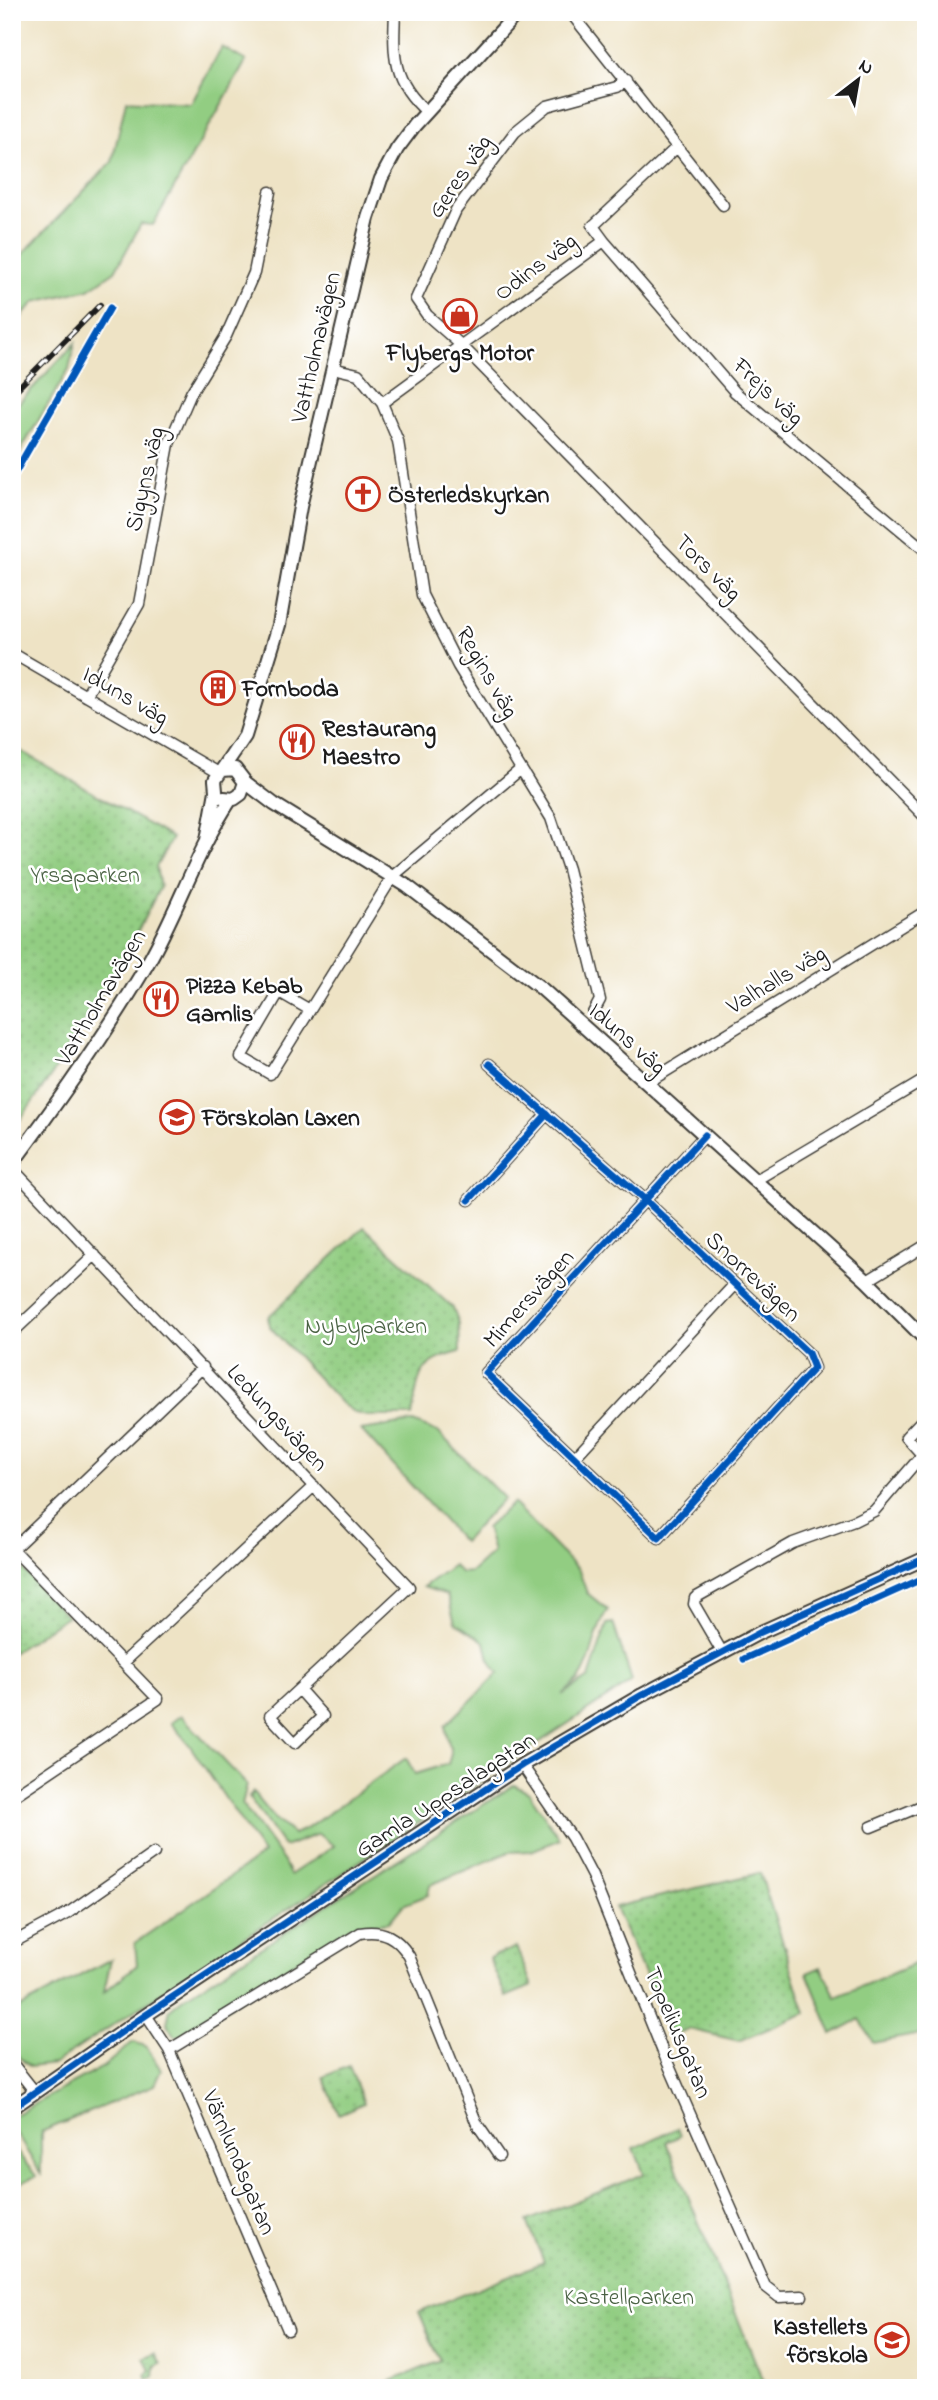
<svg xmlns="http://www.w3.org/2000/svg" width="938" height="2400" viewBox="0 0 938 2400" font-family="'Indie Flower',sans-serif">
  <style>
    .green { fill: #92cd82; stroke: #57744f; stroke-width: 2 }
    .park { fill: url(#park-dots); stroke: #57744f; stroke-width: 2 }
    .lines { fill: none; stroke-linecap: round; stroke-linejoin: round }
    .minor-casing { stroke: #3c3a35; stroke-width: 13 }
    .tertiary-casing { stroke: #3c3a35; stroke-width: 16 }
    .secondary-casing { stroke: #3c3a35; stroke-width: 16 }
    .minor { stroke: #fff; stroke-width: 10 }
    .tertiary { stroke: #fff; stroke-width: 12 }
    .secondary { stroke: #fff; stroke-width: 12 }
    .rail-casing { stroke: #1c1c1c; stroke-width: 6 }
    .rail { stroke: #fff; stroke-width: 3.5; stroke-dasharray: 10; stroke-linecap: butt }
    .cycleway-casing { stroke: #fff; stroke-width: 11 }
    .cycleway { stroke: #0057b8; stroke-width: 7 }
    .labels { text-anchor: middle; stroke-width: 5; stroke-linejoin: round; paint-order: stroke }
    .street-label { font-size: 24px; fill: #1c1c1c; stroke: #fff }
    .poi-label { font-size: 24px; font-weight: bold; fill: #1c1c1c; stroke: #fff; text-anchor: start }
    .park-label { font-size: 24px; fill: #4b6345; stroke: #fff }
  </style>
  <defs>
    <pattern id="park-dots" width="8" height="8" patternUnits="userSpaceOnUse" patternTransform="scale(1.75)"><rect width="8" height="8" fill="#92cd82"/><path d="M2 2h.1M6 6h.1" fill="none" stroke="#7daf70" stroke-width="1.8" stroke-linecap="round"/></pattern>
  </defs>
  <rect width="100%" height="100%" fill="#fff"/>
  <filter id="ink" filterUnits="userSpaceOnUse"><feTurbulence type="fractalNoise" baseFrequency=".0143" numOctaves="2"/><feDisplacementMap in="SourceGraphic" scale="14" xChannelSelector="R" yChannelSelector="G"/><feConvolveMatrix kernelMatrix="1 2 1 2 8 2 1 2 1" color-interpolation-filters="sRGB"/></filter>
  <filter id="wash" filterUnits="userSpaceOnUse"><feTurbulence type="fractalNoise" baseFrequency=".00686" numOctaves="4" result="noise"/><feDisplacementMap in="SourceGraphic" scale="28" xChannelSelector="R" yChannelSelector="G"/><feGaussianBlur stdDeviation="1.57" result="paint"/><feColorMatrix in="noise" values="0 0 0 0 0 0 0 0 0 0 0 0 0 0 0 0 0 1.4 0 .05"/><feComposite in="paint" operator="in"/></filter>
  <g filter="url(#wash)">
    <rect width="100%" height="100%" fill="#eee3c5"/>
    <path class="green" d="M222 47 246 61 153 225 141 224 115 271 89 289 35 302 12 327V265L112 162 126 100 191 104Z
      M75 343 69 369 12 465V410Z
      M413 1422 438 1432 504 1498 463 1542 361 1430Z
      M513 1503 579 1571 587 1593 608 1610C593 1632 594 1659 579 1680 574 1685 567 1690 562 1695L589 1678 607 1624 613 1623 632 1681 54 2064 30 2067 12 2051V2012L111 1959 104 1992 137 1965 135 1943 263 1854 188 1743 171 1723 181 1715 247 1785 242 1804 284 1862 290 1875 334 1846 318 1834 284 1847 249 1797 253 1792 275 1819 293 1834 306 1829 406 1758 415 1774 448 1764 451 1754 445 1726 499 1673 489 1659 485 1642 455 1622 447 1595 423 1587 453 1565 461 1573 471 1572 493 1552 486 1528Z
      M514 1785 529 1793 560 1839 531 1851 509 1852 430 1885 428 1895 403 1905 389 1922 350 1927 184 2036H174L167 2023 170 2009 183 1998Z
      M926 1959V2033L873 2043 860 2019 832 2034 807 1973 821 1967 836 1997Z
      M133 2042 146 2046 161 2070 154 2085 41 2132V2174L12 2127V2116L103 2067Z
      M12 2146 36 2176 12 2188Z"/>
    <path class="park" d="M12 746 172 838 156 867 160 887 129 948 58 1066 12 1131Z
      M364 1227 453 1308 459 1323 460 1352C417 1362 419 1376 412 1416H367L355 1413 342 1404 270 1327 268 1317Z
      M12 1558 67 1616 12 1653Z
      M760 1873 806 2013 739 2041 689 2029 671 2035 615 1907Z
      M516 1947 532 1986 506 1997 489 1958Z
      M349 2066 364 2103 339 2114 323 2077Z
      M677 2128 680 2136 666 2142 766 2388H374L440 2361 419 2312 544 2262 527 2221 644 2174 634 2148Z
      M155 2353 161 2363 155 2366 154 2378 148 2380 146 2375 151 2370 144 2358Z"/>
  </g>
  <g filter="url(#ink)">
    <g class="lines">
      <g class="minor-casing">
        <path id="minor" d="M395 12C393 56 392 81 427 112
          M570 12 723 205
          M626 81 617 87 547 106 515 132 456 210 416 299 427 315 462 346 926 818
          M604 241 735 392 926 551
          M332 368 358 374 382 403 398 441 422 595 458 666 551 818 568 869 600 1000 593 1013
          M382 403 604 241 593 226 677 147
          M12 653 219 773
          M86 696 139 604 169 444 191 393 226 336 254 273 270 192
          M310 1010 270 1074 241 1057 279 992 310 1010 393 876 521 769
          M489 1064 644 1199 808 1353 814 1368 659 1538 486 1373 705 1135
          M647 1083 926 911
          M12 1168 409 1587 270 1716 295 1743 323 1716 299 1689
          M756 1180 926 1079
          M469 1200 547 1114
          M867 1281 926 1245
          M12 1333 95 1255
          M574 1458 734 1285
          M925 1458 906 1437 926 1416
          M12 1548 158 1699 12 1797
          M13 1549 203 1367
          M722 1652 694 1604 695 1598 793 1543 854 1521 874 1511 922 1455
          M123 1663 314 1486
          M522 1765 572 1838 592 1876 663 2052 765 2286 779 2297 802 2296
          M871 1827 926 1804
          M12 1943 68 1913 154 1853
          M146 2015 169 2050 288 2330
          M169 2050 360 1933C383 1929 397 1937 409 1956L477 2124 499 2156
          M12 2063 35 2092"/>
      </g>
      <g class="tertiary-casing">
        <path id="tertiary" d="M245 782 274 804 407 886 542 989 867 1281 926 1340
          M12 2108 146 2015 522 1765 642 1695 761 1632 926 1558"/>
      </g>
      <g class="secondary-casing">
        <path id="secondary" d="M223 770 235 769 245 782 241 794 234 799 224 798
          M207 840 216 791 215 780 245 736 279 625 300 507 368 218 381 179 397 149 415 125 518 12
          M12 1164C61 1098 108 1032 149 961 179 908 197 850 231 799"/>
      </g>
      <use href="#minor" class="minor"/>
      <use href="#tertiary" class="tertiary"/>
      <use href="#secondary" class="secondary"/>
      <g class="rail-casing">
        <path id="rail" d="M12 394 100 305"/>
      </g>
      <use href="#rail" class="rail"/>
      <g class="cycleway-casing">
        <path id="cycleway" d="M12 478 110 308
          M489 1064 644 1199 808 1353 814 1368 659 1538 486 1373 705 1135
          M469 1200 547 1114
          M744 1659 926 1577
          M12 2108 146 2015 522 1765 642 1695 761 1632 926 1558"/>
      </g>
      <use href="#cycleway" class="cycleway"/>
    </g>
  </g>
  <defs>
    <g id="shop-ring" transform="scale(1.75)"><circle r="9.5" fill="#fff" stroke="#c8321e" stroke-width="1.5"/><path d="M-5-2.5h2.3a2.7 3.5 0 0 1 5.4 0H5L5.5 6h-11ZM-1.5-2.5h3a1.5 2.3 0 0 0-3 0Z" fill="#c8321e"/></g>
    <g id="church-ring" transform="scale(1.75)"><circle r="9.5" fill="#fff" stroke="#c8321e" stroke-width="1.5"/><path d="M-1.2-6h2.4v3.5h3.3v2.4h-3.3V6h-2.4V-.1h-3.3v-2.4h3.3Z" fill="#c8321e"/></g>
    <g id="building-ring" transform="scale(1.75)"><circle r="9.5" fill="#fff" stroke="#c8321e" stroke-width="1.5"/><path d="M-4-6H4V6H1V3H-1V6H-4ZM-2.5-4.3h1.7v1.8h-1.7ZM.8-4.3h1.7v1.8H.8ZM-2.5-1h1.7V.8h-1.7ZM.8-1h1.7V.8H.8Z" fill="#c8321e"/></g>
    <g id="restaurant-ring" transform="scale(1.75)"><circle r="9.5" fill="#fff" stroke="#c8321e" stroke-width="1.5"/><path d="M-5-6h1v4h1v-4h1v4h1v-4h1v5L-1.5 .5V6h-2V.5L-5-1ZM5-6V6H3V1.5H1.5Q1.5-4 5-6Z" fill="#c8321e"/></g>
    <g id="school-ring" transform="scale(1.75)"><circle r="9.5" fill="#fff" stroke="#c8321e" stroke-width="1.5"/><path d="M0-5L7-2L0 1L-7-2ZM-4 1L0 2.5L4 1V4Q0 6-4 4Z" fill="#c8321e"/></g>
  </defs>
  <g fill-rule="evenodd">
    <use href="#shop-ring" x="460" y="316"/>
    <use href="#church-ring" x="363" y="494"/>
    <use href="#building-ring" x="218" y="688"/>
    <use href="#restaurant-ring" x="297" y="742"/>
    <use href="#restaurant-ring" x="161" y="999"/>
    <use href="#school-ring" x="177" y="1117"/>
    <use href="#school-ring" x="892" y="2340"/>
  </g>
  <g class="labels">
    <g class="street-label">
      <text transform="translate(459 176) rotate(-56)" y="8">Geres väg</text>
      <text transform="translate(535 266) rotate(-37)" y="8">Odins väg</text>
      <text transform="translate(315 347) rotate(-77)" y="8">Vattholmavägen</text>
      <text transform="translate(769 391) rotate(43)" y="8">Frejs väg</text>
      <text transform="translate(144 479) rotate(-77)" y="8">Sigyns väg</text>
      <text transform="translate(709 567) rotate(45)" y="8">Tors väg</text>
      <text transform="translate(488 672) rotate(60)" y="8">Regins väg</text>
      <text transform="translate(126 695) rotate(30)" y="8">Iduns väg</text>
      <text transform="translate(776 979) rotate(-31)" y="8">Valhalls väg</text>
      <text transform="translate(100 997) rotate(-59)" y="8">Vattholmavägen</text>
      <text transform="translate(628 1038) rotate(42)" y="8">Iduns väg</text>
      <text transform="translate(754 1276) rotate(43)" y="8">Snorrevägen</text>
      <text transform="translate(528 1298) rotate(-48)" y="8">Mimersvägen</text>
      <text transform="translate(278 1417) rotate(47)" y="8">Ledungsvägen</text>
      <text transform="translate(445 1794) rotate(-33)" y="8">Gamla Uppsalagatan</text>
      <text transform="translate(679 2032) rotate(67)" y="8">Topeliusgatan</text>
      <text transform="translate(240 2162) rotate(67)" y="8">Värnlundsgatan</text>
    </g>
    <g class="poi-label">
      <text x="460" y="360" text-anchor="middle">Flybergs Motor</text>
      <text x="388" y="502">Österledskyrkan</text>
      <text x="242" y="696">Fornboda</text>
      <text x="322" y="736">Restaurang<tspan x="322" dy="28">Maestro</tspan></text>
      <text x="186" y="993">Pizza Kebab<tspan x="186" dy="28">Gamlis</tspan></text>
      <text x="202" y="1125">Förskolan Laxen</text>
      <text x="868" y="2334" text-anchor="end">Kastellets<tspan x="868" dy="28">förskola</tspan></text>
    </g>
    <g class="park-label">
      <text x="85" y="882">Yrsaparken</text>
      <text x="366" y="1333">Nybyparken</text>
      <text x="629" y="2304">Kastellparken</text>
    </g>
  </g>
  <rect width="938" height="2400" fill="none" stroke="#fff" stroke-width="42"/>
  <g transform="translate(858 80) rotate(31)" stroke="#ffffff" stroke-width="5" paint-order="stroke">
  <path d="M0-5L12 26L0 18L-12 26Z" fill="#1c1c1c"/>
  <text y="-10" font-size="19" font-weight="bold" text-anchor="middle" fill="#1c1c1c">N</text>
  </g>
</svg>
